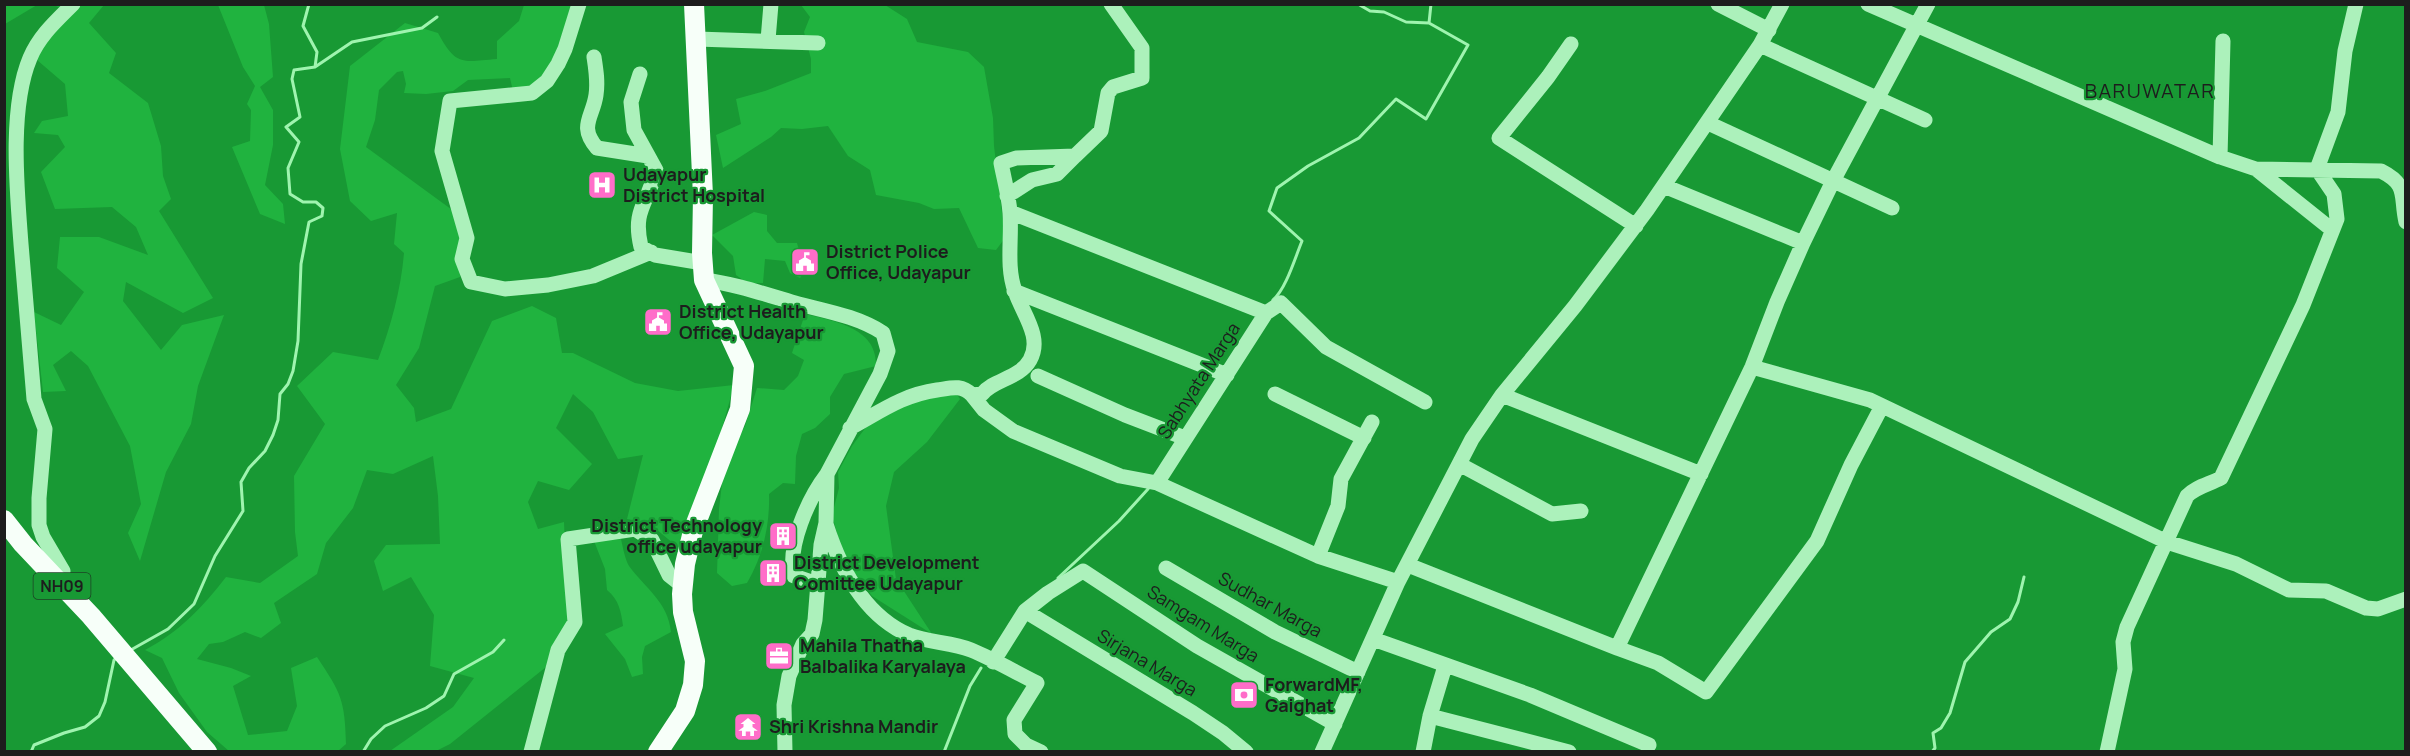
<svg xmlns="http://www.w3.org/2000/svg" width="2410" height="756" viewBox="0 0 2410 756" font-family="Manrope,sans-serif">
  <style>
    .green { fill: #20b33f }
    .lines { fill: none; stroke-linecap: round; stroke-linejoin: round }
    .stream { stroke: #9ff4af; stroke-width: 3 }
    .minor { stroke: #acf1bb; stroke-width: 15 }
    .major { stroke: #f7fff9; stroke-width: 20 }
    .labels { text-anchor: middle; stroke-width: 4.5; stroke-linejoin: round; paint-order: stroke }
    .shield { fill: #189934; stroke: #1c4224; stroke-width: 1.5 }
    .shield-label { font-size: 16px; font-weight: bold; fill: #1d1d1d }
    .poi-label { font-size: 18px; font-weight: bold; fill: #1d1d1d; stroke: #189934; text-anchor: start }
    .street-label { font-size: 18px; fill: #1d1d1d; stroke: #189934 }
    .neighbourhood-label { font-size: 20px; letter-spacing: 1.5px; fill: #1d1d1d; stroke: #189934 }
  </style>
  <rect width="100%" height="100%" fill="#189934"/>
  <path class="green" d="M5 4H37V5L5 24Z
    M54 5H104L89 23 116 53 109 73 148 103 161 146 163 176 171 199 159 211 213 298 183 313 126 282 123 301 161 350 182 325 224 315 198 386 191 424 166 472 140 561 128 533 141 504 130 446 88 366 71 351 53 365 66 391 43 392 34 312 61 325 84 292 57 268 60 237H99L148 255 136 227 112 207 55 209 41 172 65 147 58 135 34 133 42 121 68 116 65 84 37 60 60 8Z
    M218 5H264L269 24 273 77 260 87 273 110V145L265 185 283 204 285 224 260 214 232 147 250 141 251 110 247 104 255 86 243 67Z
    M524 5H576L564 44 537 84 513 91 510 78 468 80 453 91 426 94 404 93 406 84 403 71 397 72 379 90 375 120 366 147 455 212 466 242 460 277 435 286 419 348 396 385 414 408 416 422 451 409 492 321 532 306 556 318 562 353H573L635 383 678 391 734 385 716 450 680 549 650 524 627 519 643 455 618 459 593 412 573 394 556 428 592 464 569 490 538 481 528 502 538 529 564 522 568 619 546 667 450 744 436 751H390L453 707 474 678 430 666 434 615 411 577 383 591 374 561 386 545 440 544 438 496 433 456 393 474 367 470 353 508 326 543 317 574 274 603 281 623 261 638 245 632 223 642 209 644 197 659 231 668 251 676 233 686 248 735 287 731 297 706 291 668 317 657C341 693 345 700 346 744L338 751H229L207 732 179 693 162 658 145 650C179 632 203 607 226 577L260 583 298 556 295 532 294 476 325 424 297 386 333 352 378 360C391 326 401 289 404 253L394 244 397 213 371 221 350 201 340 149 350 66 405 23 438 33C456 66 461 62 497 59V41L519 21Z
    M801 5H885L907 19 917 42 968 52 984 67 993 118 994 146 1005 238 996 250 978 248 959 208 934 209 919 203 876 195 870 170 848 156 828 126 802 129 781 128 771 137 723 168 716 135 741 124 736 99 765 91 811 73V59L804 32 810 17Z
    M754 212 767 215V231L777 243H797L805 271 800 278 790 273 785 261 765 259 763 283H747L736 275 733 256 712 235Z
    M805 314C834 321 878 328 876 366L844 374 830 397V414L815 428 802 434 796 456 795 484 783 483 769 494C770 525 763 556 747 583L732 586 717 573 719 509 724 466 736 437 741 433 745 426 757 388 784 390 798 376 804 360 792 353Z
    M956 393 960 399 927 442 894 472 886 506 896 579 932 634 872 596 853 571 839 541 832 515 839 488 838 472 852 446 869 423 903 403Z
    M621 539C623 548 625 559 629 566 646 589 668 602 671 632L645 646 642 657 643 674 632 677 625 659 605 634 623 626C621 611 619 600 607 590L605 569 594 541Z"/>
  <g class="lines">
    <path class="stream" d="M1358 4 1370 11 1384 12 1406 22 1429 23
      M315 67 352 42 422 28 437 17
      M1273 300C1286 289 1295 258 1302 241L1269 211 1277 188 1308 166 1359 138 1396 99 1426 119 1468 45 1429 23 1431 4
      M1058 578 1119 521 1148 489
      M129 651 168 629 194 604 215 556 243 511 241 482 249 468 265 451 273 435 278 420 280 394 288 384 293 371 298 341 301 264 309 222 322 216 323 208 316 202H303L290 194 288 168 299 142 286 127 300 117 292 79 294 70 315 67 317 52 303 26 309 4
      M31 752 34 745 64 733 85 727 99 716 105 702 114 660 118 657
      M363 752 371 739 385 726 426 708 444 696 454 674 493 652 504 640
      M944 752 970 686 981 668
      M1932 752 1935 748 1933 733 1941 728 1950 713 1965 662 1991 632 2010 619 2018 602 2024 577"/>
    <path class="minor" d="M579 4 565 49 558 64 547 81 532 93 450 101 442 151 467 238 462 259 471 282 505 289 548 285 593 276 651 252
      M1718 4 1769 30
      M1868 4 2220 157 2256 169 2381 171C2409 185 2400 196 2406 222
      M697 39 818 43
      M768 40 771 4
      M1571 44 1548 77 1499 138 1636 226
      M1760 45 1925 120
      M594 57C596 70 598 82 596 95 593 117 578 126 597 148L648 156
      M640 74 631 102 634 130 656 170C648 204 632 209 641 247L655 255 703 263
      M1708 123 1892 208
      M2220 157 2223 41
      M2256 169 2331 229
      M1664 186 1803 243
      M1007 196 1032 180 1057 174 1075 156
      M1010 212 1266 313 1157 483 1318 556 1398 582
      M704 280C736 284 764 294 795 303 825 311 857 316 883 333L888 351 880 374 827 474 826 523 821 545 815 620 812 634 803 644 789 676 784 705 785 752
      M1014 291 1227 375
      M1266 313 1281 303 1326 347 1425 402
      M1752 367 1870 400 2167 542 2236 564 2289 590 2326 591 2366 608 2378 609 2406 599
      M1038 376 1125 415 1185 438
      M1275 394 1364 438
      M972 395 984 410 1013 431 1120 476 1157 483
      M1502 395 1701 474
      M850 428C880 412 902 395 937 390 951 388 961 384 972 395L982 394C994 379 1019 379 1030 360 1043 337 1022 313 1015 291 1006 267 1012 238 1010 213 1009 196 1004 179 1001 163L1016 158 1075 156 1101 131 1108 93 1113 87 1142 78V48L1111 4
      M1459 464 1552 514 1581 511
      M826 524C840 568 865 616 909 635 929 643 951 642 971 650 993 659 1015 672 1037 683L1014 720 1015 734 1026 745 1041 752
      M1318 556 1338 506 1341 479 1372 422
      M1408 565 1617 648 1752 367 1777 302 1803 243 1833 181 1928 4
      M1166 568 1275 632 1358 672
      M60 584 63 571 43 537 39 525V498L45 429 34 399C30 347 25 296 21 244 17 190 9 108 30 58 39 36 56 21 73 4
      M818 584 794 576C787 546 808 499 827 474
      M1025 611 1193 713 1223 733 1246 752
      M1373 639 1530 695 1649 745
      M1617 648 1658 663 1706 692 1817 541 1851 465 1882 406
      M993 662 1025 611 1048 593 1083 571 1197 646 1335 724
      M1430 716 1569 752
      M531 752 558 650 575 622 568 539 635 529 652 540 669 575 683 586
      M1322 752 1398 582 1472 439 1502 395 1575 306 1647 210 1760 45 1782 4
      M1423 752 1430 716 1445 666
      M2107 752 2125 669 2123 642 2127 627 2187 496C2195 487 2210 484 2221 478L2303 305 2337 219 2334 194 2317 169 2338 112 2345 51 2356 4"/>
    <path class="major" d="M4 520 23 544 91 616 207 752
      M658 752 685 711 693 685 695 661 683 612 682 594 685 564 693 531 740 409 744 366 704 280 702 253 703 196 694 4"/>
  </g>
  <defs>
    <g id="hospital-square" transform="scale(1.5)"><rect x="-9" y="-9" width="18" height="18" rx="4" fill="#ff6dc9" stroke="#189934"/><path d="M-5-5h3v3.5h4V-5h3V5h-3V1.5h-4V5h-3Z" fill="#fff"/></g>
    <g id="civic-square" transform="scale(1.5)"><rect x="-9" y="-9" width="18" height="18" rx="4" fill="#ff6dc9" stroke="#189934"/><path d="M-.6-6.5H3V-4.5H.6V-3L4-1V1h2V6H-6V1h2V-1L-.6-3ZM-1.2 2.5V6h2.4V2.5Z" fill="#fff"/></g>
    <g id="building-square" transform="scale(1.5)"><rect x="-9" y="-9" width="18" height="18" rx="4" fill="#ff6dc9" stroke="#189934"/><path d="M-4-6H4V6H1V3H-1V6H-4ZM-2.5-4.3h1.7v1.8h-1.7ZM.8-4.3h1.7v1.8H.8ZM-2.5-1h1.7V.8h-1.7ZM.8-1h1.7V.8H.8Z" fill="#fff"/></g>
    <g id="office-square" transform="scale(1.5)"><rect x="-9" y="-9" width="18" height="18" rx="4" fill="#ff6dc9" stroke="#189934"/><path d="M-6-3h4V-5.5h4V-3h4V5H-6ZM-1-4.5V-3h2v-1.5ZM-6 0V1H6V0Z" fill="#fff"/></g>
    <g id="bank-square" transform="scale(1.5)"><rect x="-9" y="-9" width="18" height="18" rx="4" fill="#ff6dc9" stroke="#189934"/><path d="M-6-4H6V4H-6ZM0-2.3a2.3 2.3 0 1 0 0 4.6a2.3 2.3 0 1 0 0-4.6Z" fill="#fff"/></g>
    <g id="temple-square" transform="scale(1.5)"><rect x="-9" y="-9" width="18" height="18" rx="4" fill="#ff6dc9" stroke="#189934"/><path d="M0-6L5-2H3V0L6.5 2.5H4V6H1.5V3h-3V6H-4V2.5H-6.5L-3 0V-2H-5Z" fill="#fff"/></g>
  </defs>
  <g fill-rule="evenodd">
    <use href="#hospital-square" x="602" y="185"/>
    <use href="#civic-square" x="805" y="262"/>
    <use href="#civic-square" x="658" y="322"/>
    <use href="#building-square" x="783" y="536"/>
    <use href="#building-square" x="773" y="573"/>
    <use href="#office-square" x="779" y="656"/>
    <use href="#bank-square" x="1244" y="695"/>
    <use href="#temple-square" x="748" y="727"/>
  </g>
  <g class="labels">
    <rect class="shield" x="33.5" y="573" width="57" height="26" rx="4.5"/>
    <g class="shield-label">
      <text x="62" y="592">NH09</text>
    </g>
    <g class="poi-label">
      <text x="623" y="181">Udayapur<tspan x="623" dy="21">District Hospital</tspan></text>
      <text x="826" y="258">District Police<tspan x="826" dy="21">Office, Udayapur</tspan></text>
      <text x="679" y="318">District Health<tspan x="679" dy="21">Office, Udayapur</tspan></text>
      <text x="762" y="532" text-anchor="end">District Technology<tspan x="762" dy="21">office udayapur</tspan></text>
      <text x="794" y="569">District Development<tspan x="794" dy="21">Comittee Udayapur</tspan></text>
      <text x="800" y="652">Mahila Thatha<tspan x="800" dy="21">Balbalika Karyalaya</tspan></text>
      <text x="1265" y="691">ForwardMF,<tspan x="1265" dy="21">Gaighat</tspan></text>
      <text x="769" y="733">Shri Krishna Mandir</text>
    </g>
    <g class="street-label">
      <text transform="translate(1199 381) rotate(-57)" y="6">Sabhyata Marga</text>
      <text transform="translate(1270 605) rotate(29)" y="6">Sudhar Marga</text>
      <text transform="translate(1203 624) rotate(32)" y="6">Samgam Marga</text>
      <text transform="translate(1147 663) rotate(31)" y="6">Sirjana Marga</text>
    </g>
    <g class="neighbourhood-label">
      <text x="2150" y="98">BARUWATAR</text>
    </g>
  </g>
  <rect width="2410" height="756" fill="none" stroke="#1d1d1d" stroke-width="12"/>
</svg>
